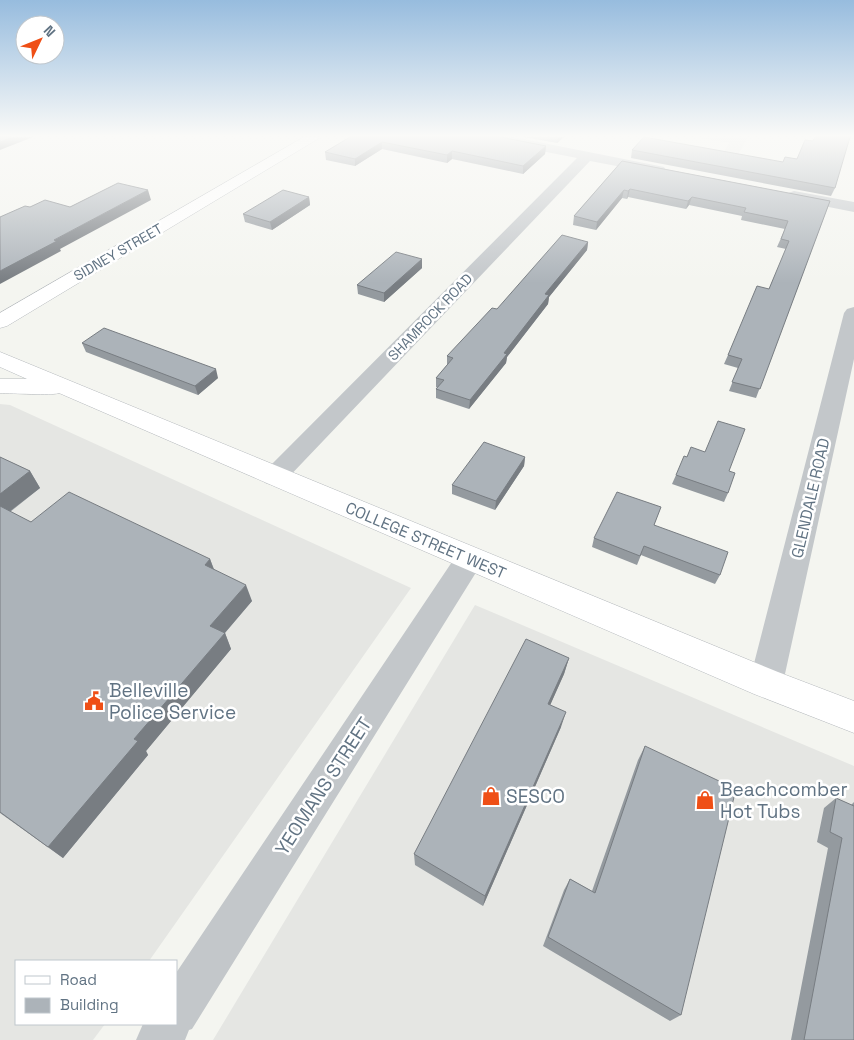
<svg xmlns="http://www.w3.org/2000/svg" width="854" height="1040" viewBox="0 0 854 1040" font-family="'Space Grotesk',sans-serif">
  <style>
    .built { fill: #e5e6e3 }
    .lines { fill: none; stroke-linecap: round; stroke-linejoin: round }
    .major-casing { stroke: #b6babe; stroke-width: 1 }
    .minor { fill: #c3c7ca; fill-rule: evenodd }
    .major { fill: #fff; fill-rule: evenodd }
    .wall { fill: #949a9f }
    .shaded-wall { fill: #787d82 }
    .building { fill: #acb3b9; stroke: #787d82 }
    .labels { text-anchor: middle; stroke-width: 5; stroke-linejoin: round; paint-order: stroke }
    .far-street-label { font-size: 14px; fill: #617383; stroke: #fff }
    .street-label { font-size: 16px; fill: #617383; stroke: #fff }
    .near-poi-label { font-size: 19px; fill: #617383; stroke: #fff; text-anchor: start }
    .near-street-label { font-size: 19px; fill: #617383; stroke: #fff }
  </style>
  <rect width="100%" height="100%" fill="#f4f5f0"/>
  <path class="built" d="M696 137H748L727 174 712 172 729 143Z
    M0 404 10 405 411 588 149 961H16V1024H105L93 1040H0Z
    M475 605 854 766V1040H213Z"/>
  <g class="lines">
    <g class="major-casing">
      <path id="major" d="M304 137H321L7 326 0 328V313Z
        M0 352 778 672 854 701V733L754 694 59 393C52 396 12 393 0 393V379H27L0 367Z"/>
    </g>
    <path class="minor" d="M483 137H513L659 166 664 167 666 170 664 173 659 174 590 161 283 483 274 486 265 483 261 477 265 471 577 158 490 141Z
      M794 191 854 202V212L788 199 786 196 788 193Z
      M854 307V359L783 683 778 694 766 698 754 694 749 683 844 313 847 309Z
      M470 547 480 550 484 558 480 566 192 1029 189 1030 185 1040H136L143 1024H176V973L460 550Z"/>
    <use href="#major" class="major"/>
  </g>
  <path class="wall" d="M350 137 546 146 545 154 523 174 452 159 447 163 382 149 355 166 326 160 325 152Z
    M524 137H564L557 143Z
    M632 150 783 162 835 188 831 196 631 158Z
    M622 161 830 201 756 398 729 391 738 368 724 364 728 355 769 289 786 249 777 247 785 229 741 220 742 216 689 205 686 209 628 197 627 199 622 198 596 230 573 225 574 216Z
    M309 197 310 205 272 230 245 222 243 214Z
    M588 242 587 250 549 297 548 304 507 357 506 363 469 409 436 398V389L438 388 436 387V378L447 365V356Z
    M422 259V268L384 302 358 294 357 285Z
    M82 343 218 378 198 395 86 352Z
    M0 457 30 471 40 488 10 512 31 522 210 559 214 569 252 601 225 633 231 649 146 751 148 755 63 858 0 813Z
    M525 457 524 466 495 510 452 494V485Z
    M729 471 728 493 724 502 672 484 676 475Z
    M661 507 654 525 720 575 715 584 641 555 637 565 592 547 594 538Z
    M569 658 564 674 550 705 561 727 483 906 415 865 414 854Z
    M645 746 681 1015 670 1021 543 946 564 890 570 879 592 891 638 760Z
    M836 798 851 805 854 802V1040H791L828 848 817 842 824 808Z"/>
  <path class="shaded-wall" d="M12 137H33L0 150V142Z
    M558 137H564L557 143Z
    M382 142V149L355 166V159Z
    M546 146 545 154 523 174V166Z
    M452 151V159L447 163V155Z
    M630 189 628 197 627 199 628 191Z
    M148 190 151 200 60 249 61 251 0 284V271L54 240Z
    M624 190 622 198 596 230 597 222Z
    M309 197 310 205 272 230 270 222Z
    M692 197 689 205 686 209 688 201Z
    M588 242 587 250 549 297 548 304 507 357 506 363 469 409 470 400 504 353 545 294Z
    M422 259V268L384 302V293Z
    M216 369 218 378 198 395 195 386Z
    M525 457 524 466 495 510 496 501Z
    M30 471 40 488 1 518 0 516V494Z
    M210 559 216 576 205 565Z
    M246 585 252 601 217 642 210 626Z
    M225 633 231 649 146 751 148 755 63 858 48 847 134 739Z
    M569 658 564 674 544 719 548 704Z
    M566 712 561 727 483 906 485 896Z"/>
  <path class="building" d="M0 137H12L0 142Z
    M350 137H500L546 146 523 166 452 151 447 155 382 142 355 159 325 152Z
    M644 137 783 162 785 157 797 159 805 140 813 141 815 137H850L835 188 632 150Z
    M622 161 830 201 760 389 732 382 742 359 728 355 757 286 769 289 789 241 781 239 788 221 744 212 746 208 692 197 688 201 630 189 628 191 624 190 597 222 574 216Z
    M118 183 148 190 54 240 57 241 0 271V217L25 206 30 207 45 200 70 207Z
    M283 190 309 197 270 222 243 214Z
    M562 235 588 242 545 294 549 295 504 353 507 354 470 400 436 389 444 380 436 378 453 358 447 356 492 308 497 309Z
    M396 252 422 259 384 293 357 285Z
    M104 328 216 369 195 386 82 343Z
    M718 421 745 429 729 471 735 473 728 493 676 475 684 456 687 457 691 447 705 452Z
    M484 442 525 457 496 501 452 485Z
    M0 457 30 471 0 494Z
    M69 492 210 559 205 565 246 585 210 626 225 633 134 739 138 741 48 847 0 812V506L31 522Z
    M617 492 661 507 654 525 728 552 720 575 644 546 640 556 594 538Z
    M526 639 569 658 548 704 566 712 485 896 414 854Z
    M645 746 736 789 681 1015 548 937 570 879 595 893Z
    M836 798 854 806V1040H804L842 838 830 832Z"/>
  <linearGradient id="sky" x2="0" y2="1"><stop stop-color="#97bcde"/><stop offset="0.48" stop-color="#fafaf8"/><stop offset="1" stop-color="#fafaf8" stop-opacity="0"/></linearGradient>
  <rect width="854" height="283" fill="url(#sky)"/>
  <defs>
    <g id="civic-bare" transform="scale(1.5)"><path d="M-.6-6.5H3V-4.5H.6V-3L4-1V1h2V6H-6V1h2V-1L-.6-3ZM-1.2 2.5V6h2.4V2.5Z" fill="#ef4f16" stroke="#fff" stroke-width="2.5" paint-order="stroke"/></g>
    <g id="shop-bare" transform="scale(1.5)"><path d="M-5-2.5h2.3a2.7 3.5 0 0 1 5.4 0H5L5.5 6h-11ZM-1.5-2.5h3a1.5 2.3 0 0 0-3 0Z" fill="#ef4f16" stroke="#fff" stroke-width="2.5" paint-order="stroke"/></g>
  </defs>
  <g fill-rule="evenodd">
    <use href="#civic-bare" x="94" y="701"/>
    <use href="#shop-bare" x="491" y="796"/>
    <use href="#shop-bare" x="705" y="800"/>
  </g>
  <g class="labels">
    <g class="far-street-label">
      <text transform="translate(118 252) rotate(-30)" y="5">SIDNEY STREET</text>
      <text transform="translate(430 317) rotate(-46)" y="5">SHAMROCK ROAD</text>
    </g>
    <g class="street-label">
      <text transform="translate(810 498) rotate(-77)" y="6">GLENDALE ROAD</text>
      <text transform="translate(426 540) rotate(23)" y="6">COLLEGE STREET WEST</text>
    </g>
    <g class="near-poi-label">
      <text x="109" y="697">Belleville<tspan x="109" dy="22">Police Service</tspan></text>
      <text x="720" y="796">Beachcomber<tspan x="720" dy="22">Hot Tubs</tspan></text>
      <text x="506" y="803">SESCO</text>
    </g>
    <g class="near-street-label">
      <text transform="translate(323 786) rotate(-57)" y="7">YEOMANS STREET</text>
    </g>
  </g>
  <rect x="15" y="960" width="162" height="65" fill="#ffffff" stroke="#c0c7cd"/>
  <rect x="25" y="976" width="25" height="8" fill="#ffffff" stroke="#c0c7cd"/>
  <text x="60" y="985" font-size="15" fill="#617383">Road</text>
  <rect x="25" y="998" width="25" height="15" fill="#acb3b9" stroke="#c0c7cd"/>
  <text x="60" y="1010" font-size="15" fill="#617383">Building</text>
  <g transform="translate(40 40) rotate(47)"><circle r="24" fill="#ffffff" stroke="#c0c7cd"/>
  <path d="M0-4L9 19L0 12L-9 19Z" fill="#ef4f16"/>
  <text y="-8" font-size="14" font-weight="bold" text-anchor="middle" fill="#617383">N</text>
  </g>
</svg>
